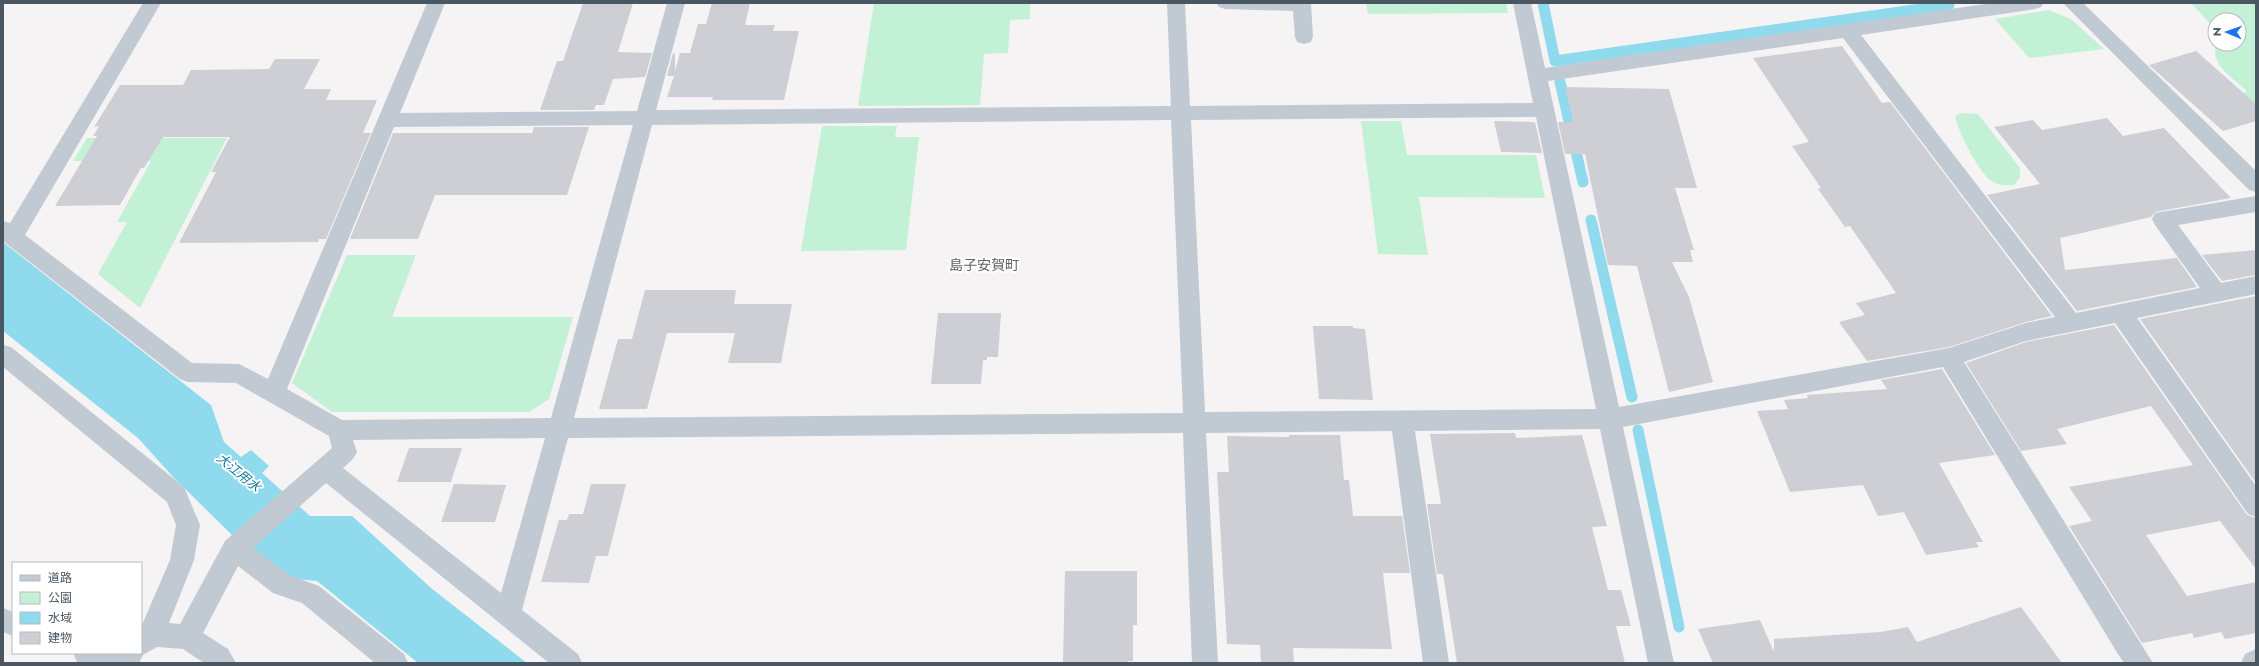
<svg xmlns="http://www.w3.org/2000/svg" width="2259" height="666" viewBox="0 0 2259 666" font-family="Jost,'Noto Sans JP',sans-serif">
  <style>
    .green { fill: #c3f1d5 }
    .water { fill: #90daee }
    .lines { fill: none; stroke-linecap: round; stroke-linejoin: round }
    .stream { stroke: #90daee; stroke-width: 11 }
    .building { fill: #cdcfd5 }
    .minor { fill: #c1cad2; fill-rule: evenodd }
    .labels { text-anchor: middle; stroke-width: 4; stroke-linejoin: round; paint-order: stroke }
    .water-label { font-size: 13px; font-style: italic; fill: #0c7c9b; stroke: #fff }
    .quarter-label { font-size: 14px; fill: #5f6368; stroke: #fff }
  </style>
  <rect width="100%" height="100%" fill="#f5f3f3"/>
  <path class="green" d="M874 3H1030V19L1010 20 1008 53 984 54 980 105 858 106Z
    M1366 3H1506L1508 13 1368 14Z
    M2191 3H2256V113L2240 95 2247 91C2233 78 2210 65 2216 44H2239V20H2215V29Z
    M2049 10 2071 19 2104 49 2029 58 1995 19Z
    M1962 113 1978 114 2020 168V177L2014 185C2006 186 1997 185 1990 180 1978 170 1958 132 1955 116Z
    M1361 121H1401L1407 155H1536L1545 198 1419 197 1428 255 1378 254Z
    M822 126H897L895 137H919L906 250 801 251Z
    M87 138H227L140 308 98 274 127 222H117L151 161H73Z
    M347 255H416L392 317H573L549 399 529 412H332L292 383Z"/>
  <path class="water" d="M3 242 211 405 224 442 241 457 251 450 269 466 262 473 310 516H352L431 588 527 663H418L317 581 285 578 235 538 174 478 138 438 3 331Z"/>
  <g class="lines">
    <path class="stream" d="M1543 3 1555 61 1949 5
      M1560 82 1583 182
      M1591 220 1632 397
      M1638 430 1679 627"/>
  </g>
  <path class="building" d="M583 3H633L618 52 652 53 645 77 613 79 604 105H596L594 110H540L557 61H563Z
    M712 3H750L745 25H775L773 31H799L784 100H712L713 97H667L674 76H667L673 53 675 54V71L680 53H690L698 24H706Z
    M1842 46 1882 103 1890 102 2052 316 2026 322 1949 347 1867 361 1839 322 1865 315 1856 303 1896 293 1850 226 1845 227 1818 189 1821 188 1792 146 1809 142 1753 58Z
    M2196 51 2256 104V121L2223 131 2149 65Z
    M275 59H320L304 89H331L326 100H377L363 133H371L326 239H319L318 242 179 243 216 172H211L230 137H163L144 168H141L120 205 55 206 97 136H93L99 126 94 127 120 85H183L191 70 269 69Z
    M1565 87 1669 89 1697 188H1675L1694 250H1690L1693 262H1672L1689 297 1713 382 1669 392 1637 266 1608 265 1585 154H1565L1558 122H1573Z
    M2107 118 2123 136 2164 128 2231 198 2155 212 2151 217 2060 238 2065 270 2177 258 2197 287 2077 311 1987 195 2040 184 1994 127 2033 120 2042 130Z
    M1494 121 1535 122 1542 153 1501 152Z
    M534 127H589L567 195H435L418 239H350L393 133H532Z
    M2256 250V275L2222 281 2202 255Z
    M645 290H736L734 304H792L781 363H728L735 333H667L647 409H599L618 339H632Z
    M2256 296V483L2140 319Z
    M938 313H1001L998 357H987V360H983L981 384H931Z
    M2114 325 2247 515 2256 518V569L2220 521 2146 535 2187 596 2256 582V633L2225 639 2221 632 2194 638 2192 633 2142 643 2069 526 2092 521 2069 487 2193 465 2151 406 2057 429 2067 444 2021 451 1966 363 2026 342Z
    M1313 326H1353V328L1365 329 1373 400 1319 399Z
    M1942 369 1995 455 1939 463 1983 542H1976L1979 547 1926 555 1904 512 1878 516 1863 485 1790 492 1757 411 1788 409 1784 400 1808 398 1807 395 1887 389 1881 380Z
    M1515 433 1516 438 1582 435 1607 526 1592 527 1608 590H1621L1631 626H1616L1625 663H1457L1443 574H1437L1427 504H1441L1430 434Z
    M1289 435H1340L1344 480H1349L1353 516H1402L1410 573H1383L1392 649 1293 648 1294 663H1261L1260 645 1227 644 1217 472H1229L1227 436 1289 437Z
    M409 448H462L451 482H397Z
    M454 484 506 485 495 522H441Z
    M591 484H626L608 556H596L589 583 541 582 559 520H567L569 514H583Z
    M1065 571H1137V625H1133V661H1128V663H1063Z
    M2021 607 2062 663H1713L1698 629 1760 620 1774 652V639L1880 632 1908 627 1917 642Z"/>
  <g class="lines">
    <path class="minor" d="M143 3H161L25 235 192 363 239 364 268 379 427 3H445L400 113 637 111 667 3H685L656 110 1171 106 1167 3H1185L1190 106 1533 103 1513 3H1531L1545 68 1992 3H2044L2041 7 2035 9 1861 35 2076 313 2200 288 2155 225 2152 219 2155 213 2256 196V212L2178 225 2221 283 2256 276V294L2137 318 2256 486V517L2248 514 2115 323 2026 341 1964 362 2153 663H2124L2118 654 1943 367 1623 427 1674 663H1648L1600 429 1415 431 1449 663H1423L1392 431 1206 433 1218 663H1192L1183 433 568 438 522 610 578 654 582 663H549L326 483 253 548 289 575 319 586 404 654 408 663H375L302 603 273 593 238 566 203 633 228 649 236 663H204L183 649 157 647 143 655 139 663H80L77 662 73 653H141V627L170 560 176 525 167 502 3 367V345L11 347 184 487 200 525 194 560 169 623 180 624 225 541 332 448 329 436 236 383 188 382 180 379 3 241V221L10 223ZM1843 38 2055 317 2026 323 1949 348 1619 407 1548 81ZM1536 117 1596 409 1205 412 1191 120ZM1171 120 1183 413 574 418 652 125ZM633 125 551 418 342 420 287 389 394 127ZM545 438 501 593 343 468 353 459 357 452 353 440Z
      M1216 3H1311L1313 37 1311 42 1304 44 1297 42 1295 37 1293 11 1225 9 1219 7Z
      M2063 3H2083L2256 171V192L2249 190Z
      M3 608 13 612V636L3 632Z
      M2256 649V663H2241L2245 654Z"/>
  </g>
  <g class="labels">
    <g class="water-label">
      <text transform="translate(239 472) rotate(39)" y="5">大江用水</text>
    </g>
    <g class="quarter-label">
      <text x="984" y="270">島子安賀町</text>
    </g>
  </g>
  <rect width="2259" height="666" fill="none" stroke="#4a5661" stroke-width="8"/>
  <rect x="12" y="562" width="130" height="92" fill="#ffffff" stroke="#b7bbc0"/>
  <rect x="20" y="575" width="20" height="6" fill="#c1cad2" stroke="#b7bbc0"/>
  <text x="48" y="582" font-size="12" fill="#4a5661">道路</text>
  <rect x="20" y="592" width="20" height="12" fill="#c3f1d5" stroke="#b7bbc0"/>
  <text x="48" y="602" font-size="12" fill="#4a5661">公園</text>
  <rect x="20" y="612" width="20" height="12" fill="#90daee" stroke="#b7bbc0"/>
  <text x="48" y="622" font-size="12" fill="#4a5661">水域</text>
  <rect x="20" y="632" width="20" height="12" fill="#cdcfd5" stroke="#b7bbc0"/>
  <text x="48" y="642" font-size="12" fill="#4a5661">建物</text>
  <g transform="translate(2227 32) rotate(272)"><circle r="19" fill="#ffffff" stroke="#b7bbc0"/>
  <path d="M0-3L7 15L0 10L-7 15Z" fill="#1a73e8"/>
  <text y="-6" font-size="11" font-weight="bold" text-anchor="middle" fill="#4a5661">N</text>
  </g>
</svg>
